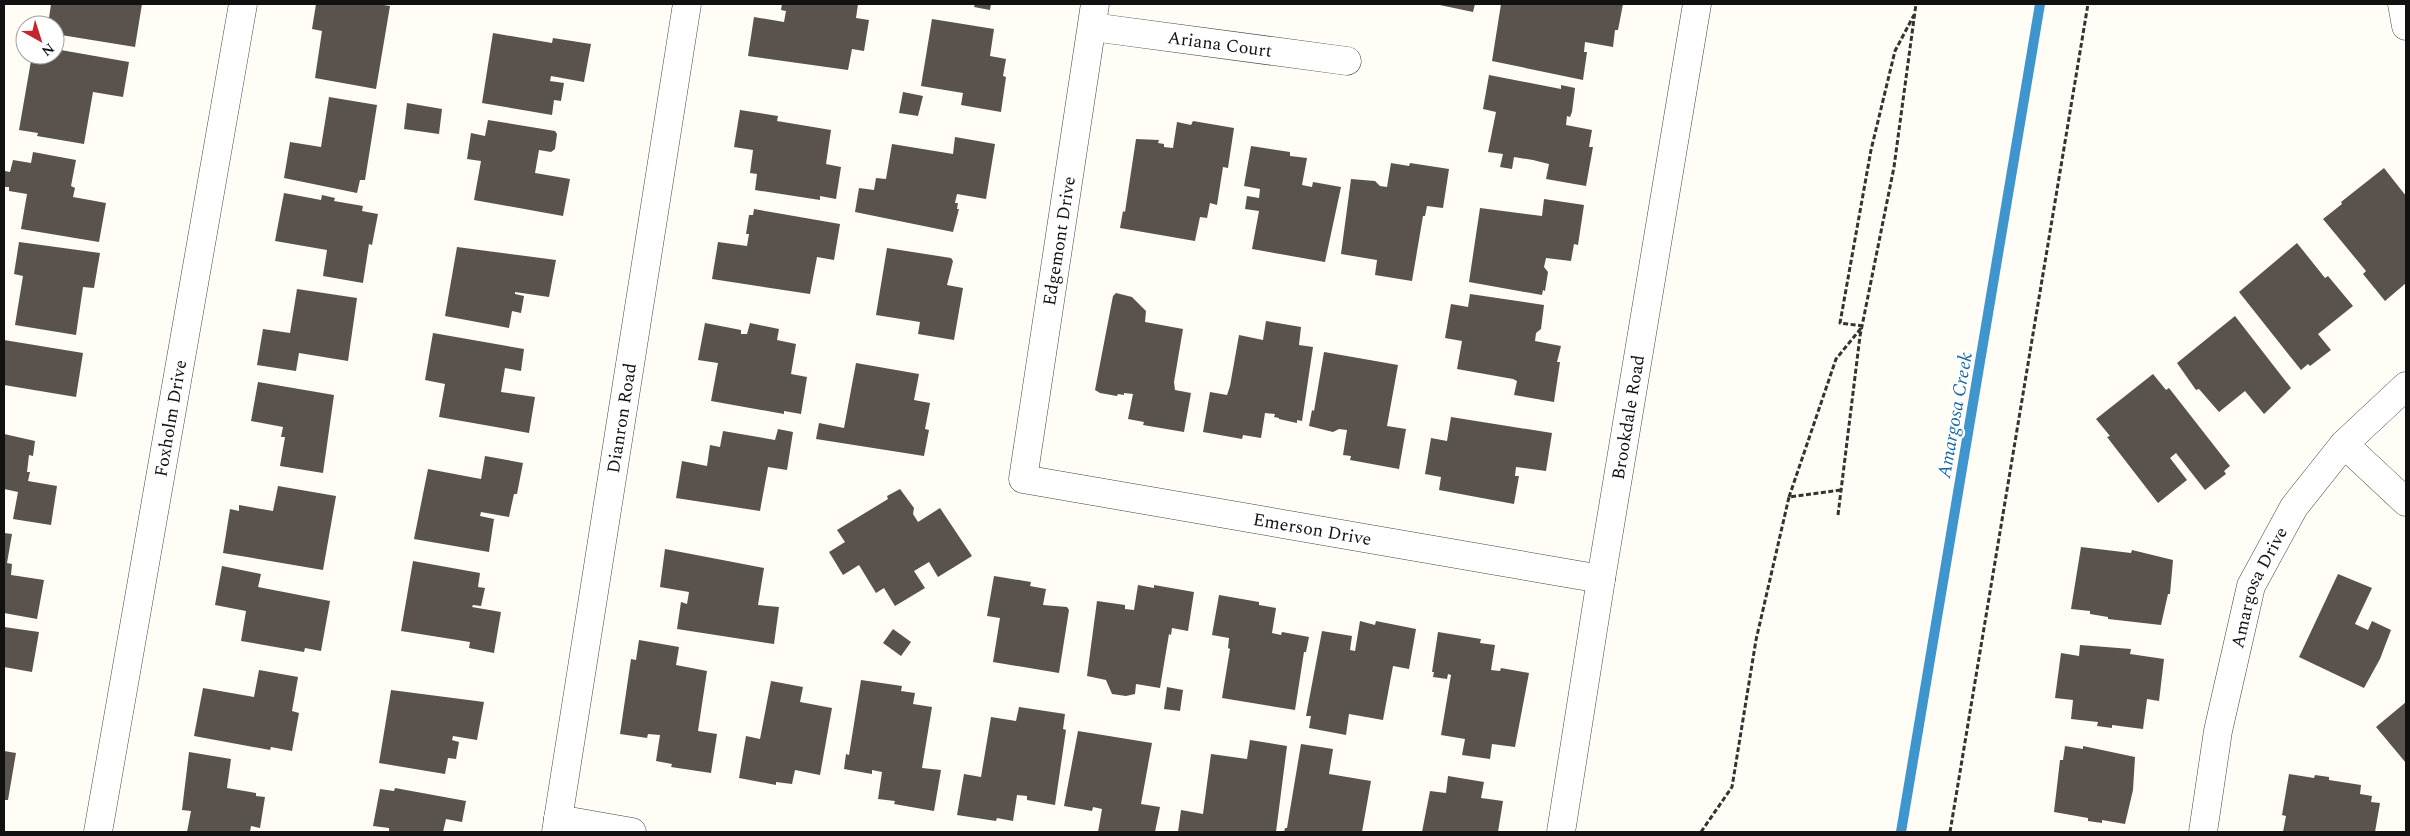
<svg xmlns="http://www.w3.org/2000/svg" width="2410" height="836" viewBox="0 0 2410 836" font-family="Spectral,serif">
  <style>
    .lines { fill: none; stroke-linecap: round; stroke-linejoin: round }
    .stream { stroke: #3f96cf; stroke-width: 10 }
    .building { fill: #5a524d }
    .minor-casing { stroke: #444; stroke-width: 29 }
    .path { stroke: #333; stroke-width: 3; stroke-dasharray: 5 2.5; stroke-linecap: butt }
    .minor { stroke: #fff; stroke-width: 28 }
    .labels { text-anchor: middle; stroke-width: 5; stroke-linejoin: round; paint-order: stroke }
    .street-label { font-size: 18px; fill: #111; stroke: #fff }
    .water-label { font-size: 19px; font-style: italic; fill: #1768a6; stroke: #fff }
  </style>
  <rect width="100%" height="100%" fill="#fffdf5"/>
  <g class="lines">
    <path class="stream" d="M1901 832 2040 4"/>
  </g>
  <path class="building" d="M51 4H142L135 47 55 34V25H48Z
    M316 4H377L390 6 376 89 315 78 322 31 312 29Z
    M782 4H858L856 18 869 20 864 51 852 49 848 70 748 56 754 17 784 22 786 11 781 10Z
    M975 4H991L990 10 974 7Z
    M1435 4H1475L1473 12Z
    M1501 4H1623L1618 30H1615L1613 47 1585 42 1584 52H1587L1583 80 1492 61Z
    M932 19 994 29 990 56 1006 59 1003 76 1006 77 1001 112 961 105 963 93 921 86Z
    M493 33 552 43 553 38 591 44 584 82 551 76 550 81 564 83 561 101 554 100 552 115 482 103Z
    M55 49 129 62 123 97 93 92 84 144 37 136 38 133 19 130 32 55 51 57 52 55H55Z
    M1489 75 1561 89V85L1575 88 1572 112 1570 117 1567 116 1566 125 1592 130 1589 147H1593L1586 186 1546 179 1549 164 1533 160 1514 157 1512 169 1500 167 1503 154 1488 152 1496 112 1483 109Z
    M903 92 923 96 918 116 899 113Z
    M329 97 377 105 365 180H360L357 193 284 178 290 142 321 147Z
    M407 103 442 109 439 134 404 129Z
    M740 110 778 116 777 121 831 130 826 164 841 167 836 199 820 196V200L755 190 757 174 750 173 753 150 734 147Z
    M488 120 555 131 557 134 555 149 551 152 539 150 535 173 570 179 563 216 474 200 481 161 467 159 471 133 485 136Z
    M1193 121 1234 128 1228 168 1223 167 1217 205 1210 203 1207 218 1200 217 1195 241 1120 228 1123 211 1125 212 1136 139 1159 140 1158 143 1164 144V147L1173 148 1177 122 1191 125Z
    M955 137 995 144 986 199 957 194 955 203H958L957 209H959L953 232 855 212 859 188 874 190 876 178 886 179 892 144 953 154Z
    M1251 146 1290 152V156L1307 158 1302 185 1312 187 1313 182 1341 187 1325 262 1252 249 1259 211 1245 209 1247 196 1259 198 1260 189 1244 186Z
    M33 152 76 160 71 186 75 188 73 197 106 203 99 242 21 229 27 194 9 191V187H4L5 171 10 172 13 160 31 163Z
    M1391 163 1409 166 1410 163 1449 169 1443 208 1427 206 1425 216H1423L1412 281 1375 275 1377 260 1341 254 1351 179 1375 181 1380 186 1387 187Z
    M2384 168 2406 196V283L2385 301 2363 274 2366 271 2323 219 2342 204 2341 202Z
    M284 193 321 200 322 195 335 198 334 201 363 206 362 211 378 214 372 245 369 244 363 283 323 276 327 250 275 241Z
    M1544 199 1584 205 1578 245 1574 244 1571 261 1546 258 1544 267 1548 272 1545 291 1543 290 1542 295 1469 282 1480 208 1542 216Z
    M754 209 840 224 834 260 817 257 810 294 712 279 718 242 747 246 749 234H746L749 215H753Z
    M19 242 100 253 94 288 83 287 76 335 15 325 23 276 14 274Z
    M2297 243 2325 278 2328 276 2353 306 2318 334 2331 350 2310 366 2308 364 2301 370 2239 292Z
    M457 247 556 260 549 297 515 292V294L524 296 521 313 512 311 509 328 445 316Z
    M887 248 951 258 953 261 947 285 963 288 954 340 918 334 920 322 876 315Z
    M297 289 357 298 348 361 299 353 296 371 257 365 263 329 290 333Z
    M1116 293 1132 297 1146 311 1145 322 1183 329 1174 382 1175 390 1191 393 1184 432 1143 425 1144 422 1128 419 1133 394 1124 393V395L1118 394 1117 396 1100 393 1095 390 1113 296Z
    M1470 294 1544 305 1541 329 1536 333 1535 341 1561 346 1557 362H1560L1554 402 1514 395 1517 381 1513 379 1457 369 1462 341 1445 338 1451 304 1468 307Z
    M2235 316 2291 388 2264 414 2245 391 2219 412 2199 389 2196 390 2177 363Z
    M1266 321 1301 327 1299 345 1313 347 1302 421 1297 420V423L1279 419V418L1274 417 1275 414 1265 413 1261 438 1243 435 1242 439 1203 432 1210 392 1227 395 1230 386 1239 335 1263 340Z
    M705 323 741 330V334H747L750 323 779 329 777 340 796 344 791 374 807 377 801 414 784 411V414L711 401 718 363 698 360Z
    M433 333 524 349 521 371 505 368 501 392 535 397 529 433 439 417 445 384 425 380Z
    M4 340 83 353 76 397 4 385Z
    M1324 352 1398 365 1387 426 1406 429 1399 469 1350 460 1351 456 1343 455 1347 430 1339 429 1333 432 1309 426 1312 410 1314 411Z
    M856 363 919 374 914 400 930 403 925 429 929 430 924 456 816 439 819 423 844 428Z
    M2153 374 2166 390 2169 388 2230 466 2224 471 2226 474 2205 490 2176 453 2170 458 2187 480 2158 503 2107 437 2110 436 2096 419Z
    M258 382 334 395 323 473 280 466 285 437H281L283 427 251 421Z
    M1451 417 1552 433 1546 471 1516 467 1515 476H1519L1514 504 1439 490 1441 477 1425 474 1431 438 1447 441Z
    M778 429 793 432 787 470 768 467 760 511 676 498 682 461 707 466 710 445 720 447 723 431 775 440Z
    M4 434 35 441 33 456 29 455 27 472H30L28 481 57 486 51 525 13 519 18 492 4 489Z
    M485 456 523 463 517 494H514L509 517 481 512 480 516 494 519 489 552 414 539 428 469 481 479Z
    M278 486 336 496 323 570 223 553 230 509 239 511V505L273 511Z
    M900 489 914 508 913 514 918 522 940 508 972 556 938 577 929 562 914 571 925 588 895 606 884 588 876 593 859 565 843 575 829 552 845 542 837 530 888 499 887 496Z
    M4 533 12 534 7 563 12 564 11 575 44 580 37 619 4 613Z
    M2081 547 2131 553 2132 550 2173 560 2170 594H2168L2161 625 2108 619V617L2090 614V611L2071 609Z
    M665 549 764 568 758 605 779 607 774 644 677 629 681 602 687 604 689 592 660 587Z
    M413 561 480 573 478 587 485 588 481 606 473 605 472 607 501 612 494 653 469 648 470 642 401 631Z
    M222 566 261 574 258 587 330 601 321 651 305 648 304 652 241 641 246 611 215 605Z
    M2338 574 2372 588 2355 624 2368 630 2372 621 2391 630 2380 659 2364 688 2299 657Z
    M994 576 1031 582 1030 586 1046 589 1043 605 1067 607 1069 610 1059 673 993 662 1000 618 987 616Z
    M1138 585 1154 588V585L1194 592 1188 631 1172 628 1171 635 1169 634 1160 688 1136 684 1135 694 1126 696 1112 694 1106 680 1087 676 1097 601 1125 605V609L1134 610Z
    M1219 595 1259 602V605L1276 608 1272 633 1281 635 1282 632 1309 637 1306 652H1304L1295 710 1222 698 1230 649 1228 648 1229 638 1212 635Z
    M1360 621 1375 625 1376 621 1416 629 1409 669 1393 666 1383 720 1349 714 1346 735 1309 728 1311 716H1306L1322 631 1352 636 1350 650 1355 651Z
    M4 627 39 632 32 672 4 667Z
    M893 629 911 642 901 656 883 643Z
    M1438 632 1481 639 1480 643 1495 645 1491 670 1500 671 1501 668 1529 673 1515 747 1492 744 1490 759 1462 755 1465 739 1441 735 1451 675 1448 674 1447 679 1433 677 1434 672H1432Z
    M639 640 679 647 676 665 707 671 698 731 717 734 711 773 671 767 672 764 656 761 660 735 648 734 647 738 620 734 631 659 636 660Z
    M2080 645 2131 649 2130 654 2164 659 2159 701 2147 699 2143 729 2112 725V728L2097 726 2098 722 2071 719 2073 700 2055 698 2061 653 2079 656Z
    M259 670 298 677 292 711 299 713 292 751 271 747 270 750 194 736 203 688 254 697Z
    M861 680 902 686 901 691 915 693 913 704 932 707 922 768 941 770 934 811 894 804 895 801 878 799 882 772 872 770V774L844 769 846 754 849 755Z
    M771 681 803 687 800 702 832 708 820 775 795 770 792 784 776 782V785L739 778 746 736 760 739Z
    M1167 687 1183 690 1180 711 1164 709Z
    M391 690 484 702 477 740 453 736 452 740 459 742 456 759 448 758 445 774 379 763Z
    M2406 702V763L2376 727Z
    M1019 707 1065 714 1063 729 1066 730 1055 805 1027 800V796L1017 795 1013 821 997 818 996 821 957 815 964 774 981 777 991 717 1016 721Z
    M1078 731 1152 743 1141 804 1160 807 1155 832H1098L1102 809 1093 807 1092 811 1064 806Z
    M1250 740 1287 746 1276 832H1178L1181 810 1203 814 1211 754 1247 759Z
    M1301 744 1333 749 1329 774 1371 781 1362 832H1284L1285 828H1287Z
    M2065 746 2083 749V746L2135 757 2133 790 2125 824 2102 820V823L2088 821V818L2054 812 2060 760H2063Z
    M4 751 16 753 8 800H4Z
    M189 752 231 759 227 788 256 793V796L265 797 260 828 251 826 250 832H187L191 811 182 810Z
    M2289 774 2314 778 2315 775 2329 777V780L2361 785 2360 794 2372 796 2371 802 2380 803 2375 832H2283L2286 816 2282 815Z
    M1448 776 1484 782 1481 798 1503 801 1498 832H1422L1430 791 1446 793Z
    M395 788 466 801 462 822 446 819 443 832H389V828L373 826 380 789 394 791Z"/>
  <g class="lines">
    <g class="minor-casing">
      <g id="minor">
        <path id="s1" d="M1095 4 1023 479 1601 579"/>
        <path d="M2402 4 2406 26"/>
        <path id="s2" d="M1092 27 1347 61"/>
        <path d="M2344 444 2406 502"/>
        <path d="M558 819 632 832"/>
        <path id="s3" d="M98 832 243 4"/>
        <path id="s4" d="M556 832 687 4"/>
        <path id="s5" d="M1561 832 1601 579 1697 4"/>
        <path id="s6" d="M2203 832 2218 731 2251 586 2294 507 2344 444 2406 386"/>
      </g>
    </g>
    <path class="path" d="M1863 326 1840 323 1871 150 1895 51 1914 15
      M1789 497 1836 359 1862 327
      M1838 515 1860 336 1894 167 1916 4
      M1701 832 1732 787 1756 640 1789 497 1841 490
      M1950 832 2088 4"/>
    <use href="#minor" class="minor"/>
  </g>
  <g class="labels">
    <g class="street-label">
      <text dy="6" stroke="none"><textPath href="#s2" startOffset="129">Ariana Court</textPath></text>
      <text transform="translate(1059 241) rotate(-81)" y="6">Edgemont Drive</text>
      <text dy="6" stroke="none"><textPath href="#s3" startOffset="420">Foxholm Drive</textPath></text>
      <text dy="6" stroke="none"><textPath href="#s4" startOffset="419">Dianron Road</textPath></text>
      <text dy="6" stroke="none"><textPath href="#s5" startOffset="420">Brookdale Road</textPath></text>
      <text dy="6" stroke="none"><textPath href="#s1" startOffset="774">Emerson Drive</textPath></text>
      <text dy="6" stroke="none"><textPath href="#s6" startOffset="252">Amargosa Drive</textPath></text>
    </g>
    <g class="water-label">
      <text transform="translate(1954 415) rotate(-80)" y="7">Amargosa Creek</text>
    </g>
  </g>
  <rect width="2410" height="836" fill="none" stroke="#111111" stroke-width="10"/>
  <g transform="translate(40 40) rotate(141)"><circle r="24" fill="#ffffff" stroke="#a0a0a0"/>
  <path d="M0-4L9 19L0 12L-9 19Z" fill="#c4262e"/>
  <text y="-8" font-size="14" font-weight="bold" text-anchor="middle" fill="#111111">N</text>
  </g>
</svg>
